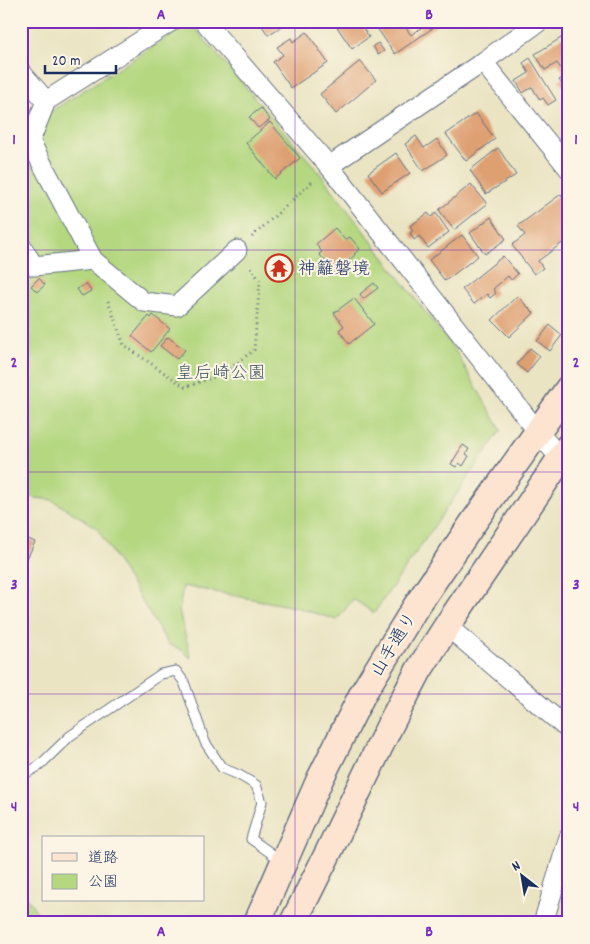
<svg xmlns="http://www.w3.org/2000/svg" width="590" height="944" viewBox="0 0 590 944" font-family="Dekko,'Klee One',sans-serif">
  <style>
    .green { fill: #b4d780; stroke: #68836f }
    .building { fill: #de9f71 }
    .lines { fill: none; stroke-linecap: round; stroke-linejoin: round }
    .lane-casing { stroke: #636e81; stroke-width: 11 }
    .street-casing { stroke: #636e81; stroke-width: 21 }
    .secondary-casing { stroke: #636e81; stroke-width: 29 }
    .path { stroke: #636e81; stroke-width: 3; stroke-dasharray: 1 4; stroke-linecap: butt }
    .lane { stroke: #fff; stroke-width: 9 }
    .street { stroke: #fff; stroke-width: 19 }
    .secondary { stroke: #fde4d1; stroke-width: 26 }
    .grid { fill: none; stroke: #7b2cbf; stroke-width: 1; stroke-opacity: 0.55 }
    .labels { text-anchor: middle; stroke-width: 4; stroke-linejoin: round; paint-order: stroke }
    .poi-label { font-size: 18px; fill: #1b2f5e; stroke: #fcf5e5; text-anchor: start }
    .park-label { font-size: 18px; fill: #415966; stroke: #fcf5e5 }
    .street-label { font-size: 18px; fill: #1b2f5e; stroke: #fcf5e5 }
    .neatline { fill: none; stroke: #7b2cbf; stroke-width: 2 }
    .grid-label { font-size: 16px; text-anchor: middle; font-weight: bold; fill: #7b2cbf }
  </style>
  <rect width="100%" height="100%" fill="#fcf5e5"/>
  <filter id="ink" filterUnits="userSpaceOnUse"><feTurbulence type="fractalNoise" baseFrequency=".02" numOctaves="2"/><feDisplacementMap in="SourceGraphic" scale="10" xChannelSelector="R" yChannelSelector="G"/><feConvolveMatrix kernelMatrix="1 2 1 2 8 2 1 2 1" color-interpolation-filters="sRGB"/></filter>
  <filter id="wash" filterUnits="userSpaceOnUse"><feTurbulence type="fractalNoise" baseFrequency=".0096" numOctaves="4" result="noise"/><feDisplacementMap in="SourceGraphic" scale="20" xChannelSelector="R" yChannelSelector="G"/><feGaussianBlur stdDeviation="1.12" result="paint"/><feColorMatrix in="noise" values="0 0 0 0 0 0 0 0 0 0 0 0 0 0 0 0 0 1.4 0 .05"/><feComposite in="paint" operator="in"/></filter>
  <g filter="url(#wash)">
    <rect width="100%" height="100%" fill="#eae4c3"/>
    <path class="green" d="M190 23 318 171 456 352 501 430 374 613 353 599 337 620 295 607 183 586 179 611 191 658 182 650 168 644 97 528 52 500 21 496V133L45 115Z
      M21 888 44 923H21Z"/>
    <g id="blocks">
      <path class="building" d="M259 21H290L268 35Z
        M333 21H358L369 37 352 49Z
        M372 21H401L411 35 421 28 417 21H443L395 54Z
        M307 32 328 63 291 88 273 62 283 55 277 47 291 38 293 42Z
        M569 33V89L566 90 559 80 566 76 557 63 545 70 535 54Z
        M378 43 384 51 378 55 373 46Z
        M530 58 556 100 548 105 543 98 540 100 532 87 523 93 516 81 529 73 523 63Z
        M360 61 376 80 336 114 320 94Z
        M261 108 270 120 258 128 249 117Z
        M476 113 495 139 466 161 446 134Z
        M270 122 300 158 275 179 246 143Z
        M416 136 424 148 437 139 447 155 423 171 405 144Z
        M498 148 516 175 486 194 470 170Z
        M396 153 410 173 382 192 368 173Z
        M471 184 487 204 454 230 439 210Z
        M561 194 569 205V238L538 261 543 268 534 274 512 245 525 235 518 226Z
        M428 213 431 217 436 213 449 232 428 248 419 236 414 240 410 233 413 231 410 226Z
        M491 217 506 239 485 254 470 233Z
        M335 228 345 240 350 237 360 249 354 254 355 255 348 261 351 264 340 273 338 270 335 272 319 254 322 252 316 244Z
        M462 235 478 256 445 281 429 260Z
        M503 256 518 274 511 280 508 276 493 289 496 293 490 298 487 294 474 304 462 289Z
        M39 278 45 285 37 292 31 286Z
        M374 283 378 288 363 299 360 294Z
        M86 284 91 291 82 296 77 289Z
        M517 296 534 313 509 337 492 320Z
        M354 298 374 324 349 344 339 330 344 326 334 313Z
        M153 315 170 329 151 352 132 336 149 316 151 318Z
        M550 325 562 335 550 351 537 341Z
        M168 337 185 350 177 359 160 346Z
        M530 348 540 356 527 373 517 364Z
        M463 445 469 449 466 454 469 456 463 466 459 463 456 467 451 464Z
        M21 536 35 542 21 571Z"/>
    </g>
  </g>
  <g filter="url(#ink)">
    <use href="#blocks" fill-opacity="0" stroke="#636e81" stroke-width="1"/>
    <g class="lines">
      <g class="lane-casing">
        <path id="lane" d="M21 776 39 766 70 736 161 674 176 671 184 682 205 742 222 768 239 775 256 785 262 802 251 839 282 861"/>
      </g>
      <g class="street-casing">
        <path id="street" d="M204 21 329 166 538 432 560 458 568 466
          M483 62 569 169
          M21 72 46 101 172 21
          M46 101 30 141 93 260 144 302 177 306 237 250
          M329 166 483 62 540 21
          M21 246 34 266 93 260
          M447 626 569 730
          M543 923 569 837"/>
      </g>
      <g class="secondary-casing">
        <path id="secondary" d="M257 923 320 779 363 693 415 608 475 520 569 388
          M293 923 329 851 390 725 419 670 447 626 569 446"/>
      </g>
      <path class="path" d="M252 237 314 180
        M108 301 124 345 185 387 223 374 254 350 260 281 250 267"/>
      <use href="#lane" class="lane"/>
      <use href="#street" class="street"/>
      <use href="#secondary" class="secondary"/>
    </g>
  </g>
  <path class="grid" d="M295 21V923M21 250H569M21 472H569M21 694H569"/>
  <defs>
    <g id="temple-ring" transform="scale(1.4375)"><circle r="9.5" fill="#fcf5e5" stroke="#c8321e" stroke-width="1.5"/><path d="M0-6L5-2H3V0L6.5 2.5H4V6H1.5V3h-3V6H-4V2.5H-6.5L-3 0V-2H-5Z" fill="#c8321e"/></g>
  </defs>
  <g fill-rule="evenodd">
    <use href="#temple-ring" x="279" y="268"/>
  </g>
  <g class="labels">
    <g class="poi-label">
      <text x="298" y="274">神籬磐境</text>
    </g>
    <g class="park-label">
      <text x="221" y="378">皇后崎公園</text>
    </g>
    <g class="street-label">
      <text transform="translate(393 644) rotate(-59)" y="6">山手通り</text>
    </g>
  </g>
  <rect width="590" height="944" fill="none" stroke="#fcf5e5" stroke-width="55"/>
  <rect x="42" y="836" width="162" height="65" fill="#fcf5e5" stroke="#a2a6af"/>
  <rect x="52" y="853" width="25" height="8" fill="#fde4d1" stroke="#a2a6af"/>
  <text x="88" y="862" font-size="15" fill="#1b2f5e">道路</text>
  <rect x="52" y="874" width="25" height="15" fill="#b4d780" stroke="#a2a6af"/>
  <text x="88" y="886" font-size="15" fill="#1b2f5e">公園</text>
  <g transform="translate(522 876) rotate(329)" stroke="#fcf5e5" stroke-width="4" paint-order="stroke">
  <path d="M0-4L9 19L0 12L-9 19Z" fill="#1b2f5e"/>
  <text y="-8" font-size="14" font-weight="bold" text-anchor="middle" fill="#1b2f5e">N</text>
  </g>
  <path d="M45 65v8h71v-8" fill="none" stroke="#1b2f5e" stroke-width="2.5"/>
  <text x="52" y="65" font-size="15" fill="#1b2f5e" stroke="#fcf5e5" stroke-width="4" paint-order="stroke">20 m</text>
  <rect x="28" y="28" width="534" height="888" class="neatline"/>
  <g class="grid-label">
    <text x="161" y="19">A</text>
    <text x="429" y="19">B</text>
    <text x="14" y="144">1</text>
    <text x="576" y="144">1</text>
    <text x="14" y="367">2</text>
    <text x="576" y="367">2</text>
    <text x="14" y="589">3</text>
    <text x="576" y="589">3</text>
    <text x="14" y="811">4</text>
    <text x="576" y="811">4</text>
    <text x="161" y="936">A</text>
    <text x="429" y="936">B</text>
  </g>
</svg>
